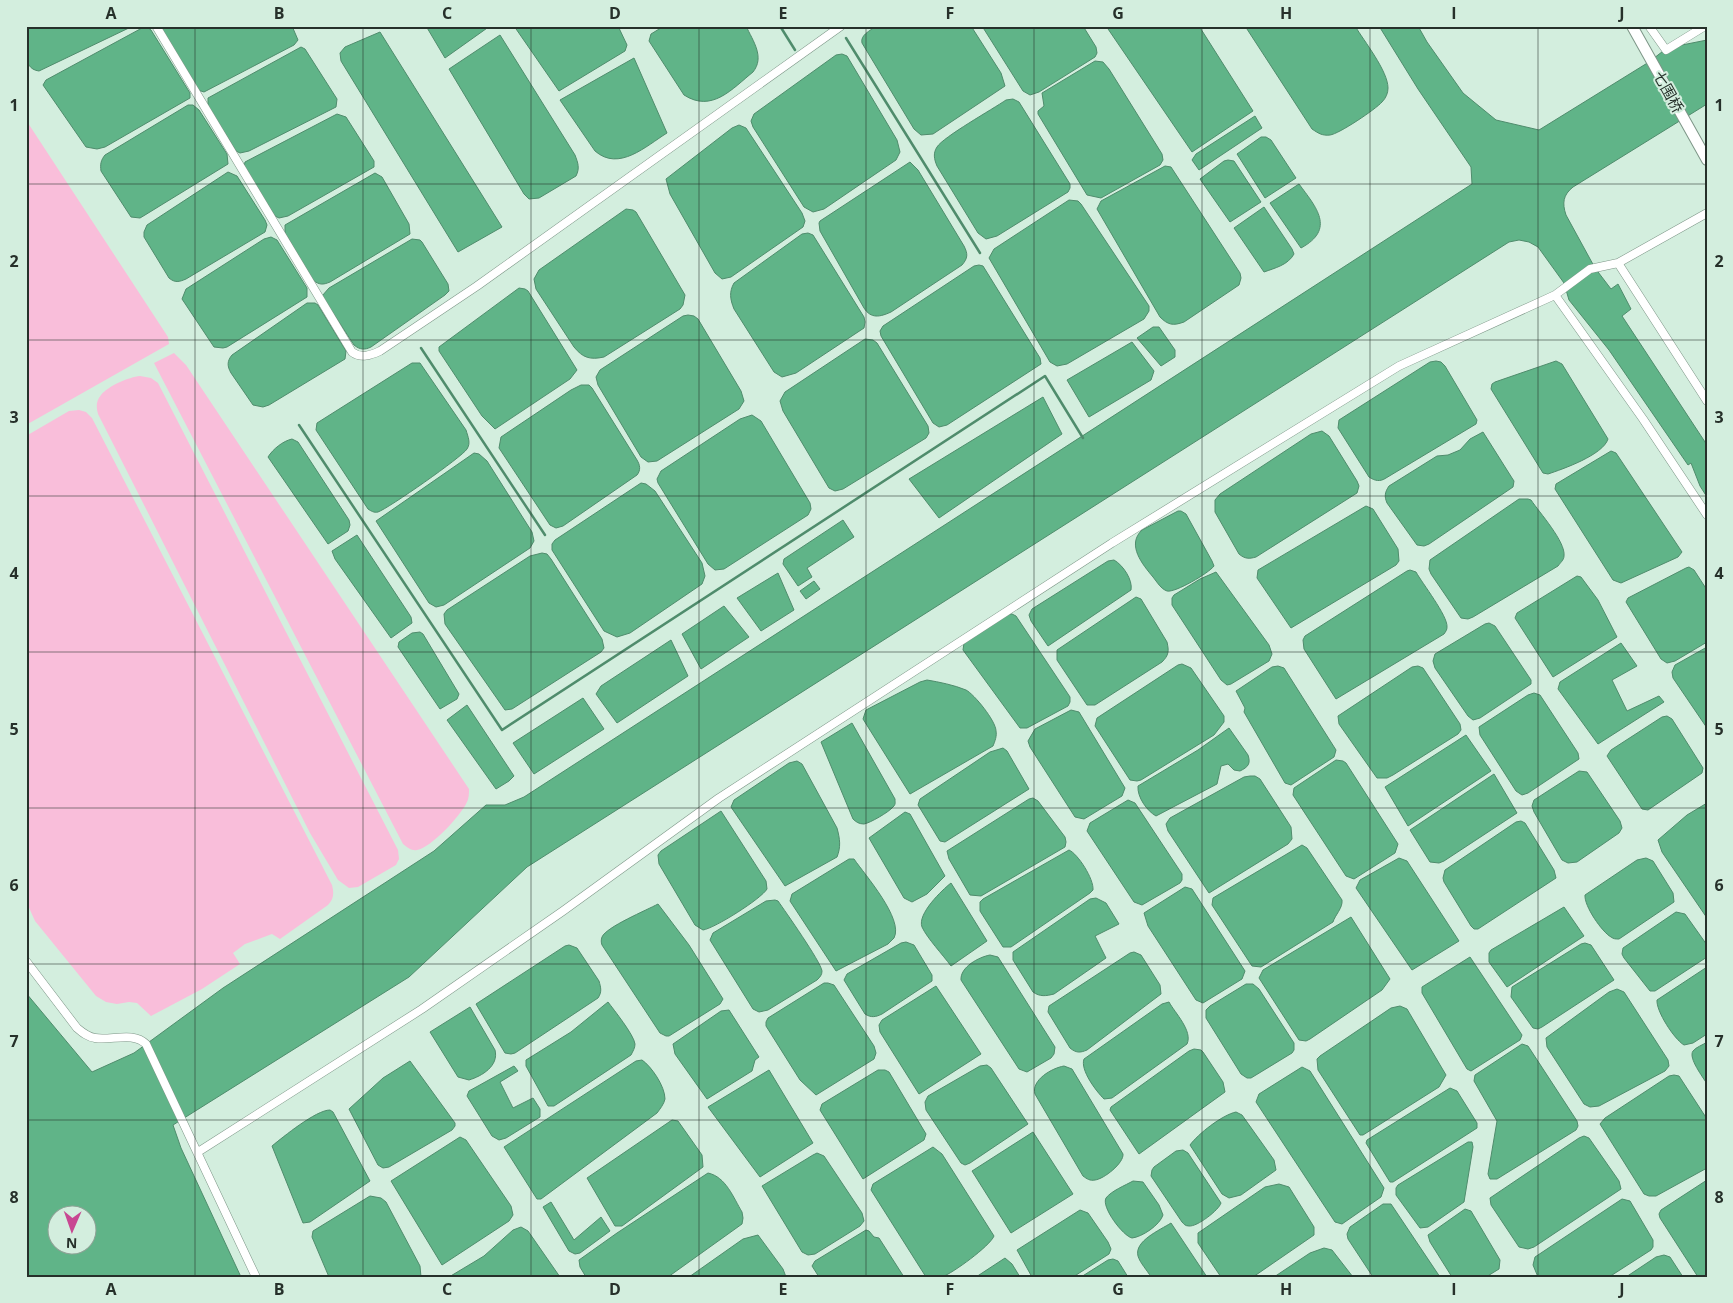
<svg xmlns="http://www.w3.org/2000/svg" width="1733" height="1303" viewBox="0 0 1733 1303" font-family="'Open Sans','Noto Sans SC',sans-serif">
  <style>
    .green { fill: #f9beda }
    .water { fill: #60b488; stroke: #4f8c6c; fill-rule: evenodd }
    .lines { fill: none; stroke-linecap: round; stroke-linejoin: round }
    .stream { stroke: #4f8c6c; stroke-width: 2.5 }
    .minor-casing { stroke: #7d9687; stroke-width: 9 }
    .tertiary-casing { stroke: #7d9687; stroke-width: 12 }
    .minor { stroke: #fff; stroke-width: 8 }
    .tertiary { stroke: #fff; stroke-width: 10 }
    .grid { fill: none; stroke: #26302a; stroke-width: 1; stroke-opacity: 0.55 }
    .labels { text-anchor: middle; stroke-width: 4; stroke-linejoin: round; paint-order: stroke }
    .street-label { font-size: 15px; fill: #26302a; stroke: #d3eede }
    .neatline { fill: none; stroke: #26302a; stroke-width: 2 }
    .grid-label { font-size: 16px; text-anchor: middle; font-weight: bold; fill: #26302a }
  </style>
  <rect width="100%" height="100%" fill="#d3eede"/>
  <path class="green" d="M26 120 168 337 169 344 26 425Z
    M174 353 186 365 469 789C469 794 469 799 466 804 459 817 432 847 417 850 412 851 408 848 403 844L154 363Z
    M140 376 151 378 158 383 398 850 399 859 396 865 358 887 349 888 338 880 310 833 98 414C96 407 96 401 101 395 108 386 129 377 140 376Z
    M79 410 86 412 92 418 332 885C334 893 334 899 328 905L280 939 272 934 245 944 233 953 240 964 202 989 151 1016 137 1003 129 1002 117 1004 106 1002 96 996 35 921 26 901V436L69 411Z"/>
  <path class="water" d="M26 26H133L39 71C20 69 26 40 26 26Z
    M159 26H292L298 40 294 45 204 92 198 90Z
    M426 26H490L445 58Z
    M514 26H618L627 45 625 51 559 91Z
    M664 26H746C753 41 765 57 753 72 732 89 712 113 684 95L649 41 651 34Z
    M876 26H971L1001 73 1005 86 933 134 921 135 914 129 862 43C860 35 870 31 876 26Z
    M982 26H1083L1096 47 1097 53 1095 57 1039 92 1030 95 1023 91Z
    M1106 26H1199L1253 111 1192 152Z
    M1245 26H1355C1364 41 1388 71 1388 88 1388 93 1386 98 1382 102 1376 109 1339 134 1330 135 1322 136 1318 133 1312 129Z
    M1379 26H1418L1427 42 1463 93 1496 120 1539 130 1649 62 1667 48 1707 40V104L1573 187C1563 195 1562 203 1566 215L1595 268 1611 289 1618 284 1631 309 1622 316 1707 445V497L1700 486 1691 463 1688 465 1609 350 1569 300 1564 283 1538 247 1529 242 1519 240 1509 242 527 867 409 977 173 1125 181 1148 241 1277H26V993L92 1072 134 1053 223 988 434 851 486 805H505L524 797 1472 184 1471 167 1418 89ZM58 1216H88V1246H58Z
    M142 28H148L151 30 190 93V98L105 147 97 149 86 147 43 85 46 80Z
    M380 32 502 227 458 252 341 61 340 53 345 47Z
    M500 35 575 155C578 163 580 168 576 176L539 198 529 199 524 194 449 69Z
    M301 47 305 49 337 99 336 107 249 151 240 153 236 151 208 106V98Z
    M842 54 847 56 897 140 900 152 896 160 824 209 813 212 804 207 753 127 751 121 754 114 836 55Z
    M634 58 667 133C646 146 619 172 595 151L560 100Z
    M1095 61 1103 62 1109 69 1162 154 1163 160 1160 165 1101 198 1087 195 1038 114V111L1044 106 1042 93Z
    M1013 99 1019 102 1070 184V188L1068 192 997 236 986 239 978 233 937 166C934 159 933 153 937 147 943 137 993 109 1006 100Z
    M188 105H193L199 110 227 154 228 164 145 215 140 218 131 217 101 171C100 164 101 160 105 155Z
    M337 114 346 117 374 161V167L288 216 279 218 275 216 244 167 245 162Z
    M1255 116 1262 128 1199 170 1192 160 1196 154Z
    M739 125 746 128 802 213 805 221 803 227 731 277 722 279 715 273 670 194 666 179 732 128Z
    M1261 137H1266L1271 140 1296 178 1265 198 1237 154Z
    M1228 160 1234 161 1261 202 1230 222 1200 179 1224 161Z
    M910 162 918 170 964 246C968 254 968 258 962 265L891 312C880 317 871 319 864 308L820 231 819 223 820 221Z
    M1165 166 1171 167 1240 273 1241 278 1239 285 1184 322C1173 326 1168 325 1160 317L1097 209 1101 201Z
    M228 172 237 176 265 220 267 225 265 232 186 279C179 282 175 283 169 278L144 237V232L147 225Z
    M375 173 382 177 409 224 410 234 330 282C323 285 319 285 313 280L285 233V225Z
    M1299 184C1316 207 1336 229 1301 248L1270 203Z
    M1069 200 1078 201 1081 204 1149 306V311L1144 319 1067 364 1057 366 1050 362 989 258 994 249Z
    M1264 207 1292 249 1294 254C1288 265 1275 268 1264 272L1234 228Z
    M626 209 633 210 636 212 685 295 683 305 680 309 604 357C590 360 583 358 574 347L536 289 534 279 539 270Z
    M808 233 813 235 864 317 865 322 864 328 796 373 782 377 774 372 734 309C730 299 729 292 734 283L802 234Z
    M271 237 277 240 307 288V297L227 347 223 348 214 347 182 299 186 289 264 239Z
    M412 239 420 240 422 242 448 284 449 291 445 295 371 347C365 350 360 350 354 345L322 296 329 288Z
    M979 265 983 266 1040 358 1041 364 947 425 939 427 933 423 881 336 880 331 883 326 974 266Z
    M519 288 525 289 528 291 577 370 570 379 495 429 482 416 439 351V347Z
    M307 303H315L318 305 346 351 345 359 269 405 263 407 253 405 231 373C227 366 227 361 232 355Z
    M688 315 694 316 698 319 741 391 744 401 739 409 657 461 648 462 641 457 598 385 596 377 600 370 683 316Z
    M1153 327H1159L1175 350V357L1161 366 1137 338Z
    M865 339 873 340 877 343 928 426 929 433 926 438 843 489 835 491 829 488 783 411 780 401 785 392Z
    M1132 342 1154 371 1151 380 1089 417 1067 380Z
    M1436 361 1441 362 1445 366 1477 420 1476 424 1386 478C1380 482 1375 481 1369 477L1338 428 1339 420 1430 362Z
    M1556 361 1562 364 1608 439C1603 455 1563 469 1548 474L1543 473 1491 389 1492 384 1495 382Z
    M412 363H420L466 430C468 437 471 443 467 449 462 457 389 508 378 512 374 513 371 511 368 509L316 430 317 423Z
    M581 385H589L592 388 637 460C640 465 641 470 637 475L563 526 556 528 550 525 499 448 501 437 571 390Z
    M1043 397 1062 434 939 518 909 479Z
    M752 415 761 421 810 503 811 509 808 515 724 569 715 570 708 564 658 483 657 479 661 471 740 419Z
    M1322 431 1329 436 1357 481 1359 486 1357 493 1256 557C1249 559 1245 559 1239 554L1215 512V500L1220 494 1311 434Z
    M1483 432 1512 478 1514 481 1513 487 1429 544 1424 546 1417 545 1387 503C1384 496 1385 492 1389 486L1437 456 1448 455 1460 450 1470 439Z
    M292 439 298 442 349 520 350 525 348 531 328 544 268 457C273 449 283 441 292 439Z
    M1611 451 1616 453 1682 552 1678 557 1621 583 1613 580 1555 489 1556 484Z
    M474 453 479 454 487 461 532 532 534 541 530 548 444 605 436 607 429 603 376 521Z
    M641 483 646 484 655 491 702 563 705 576 702 584 630 633 617 637 604 631 552 550V544L555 540Z
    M1519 499H1528L1531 500C1539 512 1566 542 1564 556 1564 560 1560 563 1558 566L1473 617 1468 619 1461 618 1431 574 1429 569 1430 560Z
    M1366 506 1373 509 1398 549 1399 561 1396 565 1291 628 1257 578 1258 570Z
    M1178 511H1181L1186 514 1212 561 1214 566C1209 573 1175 593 1167 591 1161 589 1157 582 1153 577 1143 565 1126 545 1142 530Z
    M843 520 854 537 807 568 812 577 798 586 783 564 784 559Z
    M357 535 411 617 412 623 391 638 335 559 332 551Z
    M542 553 547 554 551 559 602 639 604 648 601 652 512 709 505 710 445 624 444 614 447 610 530 556Z
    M1114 560C1123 565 1133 580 1131 590L1048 646 1031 621 1029 615 1032 609 1108 561Z
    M1689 567 1694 570 1707 590V642L1675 661 1667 663 1661 659 1626 602 1628 598 1686 568Z
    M1410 570 1416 572C1422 583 1448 616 1447 627 1447 630 1446 631 1444 634L1336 699 1304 649 1303 640 1305 636 1407 571Z
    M1216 572 1269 645 1272 654 1269 661 1231 684 1227 685 1221 680 1172 605V598L1174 595 1200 579Z
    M778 573 794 610 761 631 737 598Z
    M1577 576 1581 577 1598 600 1617 637 1553 677 1515 618 1517 613Z
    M814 581 820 589 806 599 800 591Z
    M1136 597 1141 599 1167 642C1169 651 1169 655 1162 662L1095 705H1087L1057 660V650Z
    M724 606 749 637 701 669 682 634Z
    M1008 614H1012L1016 616 1070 697V702L1068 706 1027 728H1020L963 650 964 643Z
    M1489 623 1495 626 1531 680V684L1480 718 1473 720 1468 716 1435 668 1433 661 1435 654 1485 624Z
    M420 632 423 634 459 694 457 699 440 709 398 647 399 642 412 633Z
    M671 640 688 676 617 723 596 694 601 686Z
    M1621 643 1637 666 1612 680 1627 711 1659 696 1664 702 1598 744 1558 689 1560 682Z
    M1707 647V728L1673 678 1672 672 1675 665Z
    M1182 664 1191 668 1224 716V722L1214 735 1141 780 1137 781 1130 780 1095 726 1097 718 1178 665Z
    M1278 666 1284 668 1336 750 1334 757 1291 785 1285 783 1244 712 1245 708 1236 691 1272 667Z
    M1418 666 1423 668 1460 724 1461 730 1458 734 1393 775 1387 778H1377L1339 724 1338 716 1412 667Z
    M927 680C939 682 954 685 966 690 974 694 996 721 996 731 997 736 995 741 993 746L910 794 863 719 866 710 920 682Z
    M1534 693 1540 695 1578 753 1579 759 1528 793 1522 795 1516 791 1480 735 1479 727 1528 695Z
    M583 698 604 729 534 774 513 743Z
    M467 705 514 776 509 781 496 789 447 720Z
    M1071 710 1079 712 1125 788 1122 796 1084 819 1075 817 1030 747 1028 741 1035 729Z
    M1667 716 1672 719 1703 768 1702 773 1648 810 1642 809 1607 756 1611 750 1662 717Z
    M852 723 895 799C895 803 896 804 893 807 889 812 870 823 864 824 859 824 856 822 853 819L821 742Z
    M1229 728 1248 755C1251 764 1248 767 1240 771L1234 770 1228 764 1221 766 1217 784 1156 816C1147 811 1137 797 1138 786L1198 750Z
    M1466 735 1491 771 1408 826 1385 787Z
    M1003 748 1007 751 1029 789 945 842 940 841 918 805 920 799 990 752Z
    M1336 760 1343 761 1346 763 1398 844 1395 853 1354 879 1346 876 1293 795 1294 788Z
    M797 761 802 764 837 828C840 839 841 847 837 857L785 886 731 807 734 800 789 763Z
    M1579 771 1587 772 1620 821 1622 828 1619 833 1577 862 1568 863 1562 860 1534 812 1532 806 1534 800Z
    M1494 774 1517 813 1444 861 1439 863 1430 862 1410 830Z
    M1250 776H1255L1260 779 1291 827 1292 839 1288 844 1209 893 1168 831 1166 824 1170 818 1244 777Z
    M1033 798 1038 801 1065 837 1066 842 1065 847 981 896 970 895 949 859 947 851 1029 799Z
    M1128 800 1135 803 1182 874V880L1180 883 1142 905 1134 902 1087 831 1090 823Z
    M1707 803V918L1662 852 1658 840 1687 815Z
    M721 811 766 881 767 889C761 899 715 928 703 930L695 925 659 864 658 855 661 851Z
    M905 812 910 814 945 876 927 894 912 902 904 898 869 838Z
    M1521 821 1525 823 1554 870 1556 878 1478 929H1474L1471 926 1444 882 1443 878 1445 870 1516 822Z
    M1302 845 1307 848 1342 900C1343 908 1335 915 1333 922L1261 967 1252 966 1212 905 1213 898Z
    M1069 850C1078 854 1094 879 1093 890L1090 893 1011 947H1003L980 911V902L983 899Z
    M1399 858 1407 861 1459 941 1412 970 1356 888 1360 880Z
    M1646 858 1653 861 1673 893 1674 902 1619 939C1615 939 1614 939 1611 937 1602 932 1584 906 1585 895L1637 860Z
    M849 859H854C865 875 904 919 894 938 892 940 890 942 888 944L836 971 790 901 792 894Z
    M951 883 987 941 951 966C943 955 927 938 922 927 917 914 942 890 951 883Z
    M1185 887 1192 889 1245 971 1242 979 1203 1003 1196 1000 1148 926 1144 913Z
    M1096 898 1106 903 1119 924 1095 936 1106 958 1054 994C1046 996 1040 997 1033 992L1013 960V952L1090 899Z
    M775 900 778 901C785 911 821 962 822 971 822 975 820 977 817 980L768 1010 759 1012 753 1009 710 940 713 933 766 901Z
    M658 904 689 945 723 999 720 1004 669 1036H666L660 1033 602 945C601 942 601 940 602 937 606 927 647 910 658 904Z
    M1564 907 1584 936 1507 987 1489 962V953L1491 950Z
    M1676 912 1685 914 1707 945V957L1655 991H1650L1624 958 1622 954 1623 948Z
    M1351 917 1390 979 1382 990 1310 1039 1306 1041 1299 1040 1259 978 1263 970Z
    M906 942 914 945 932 975V981L882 1014C876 1017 871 1018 865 1014L844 980 847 974 901 943Z
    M1585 943 1591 945 1614 980 1542 1027 1538 1029 1533 1028 1511 997 1512 987 1581 944Z
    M569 945 577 948 599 981C601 988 602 992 598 998L515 1053 511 1054 505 1053 476 1004 565 946Z
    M1134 952 1141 955 1160 985 1161 994 1087 1050C1080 1053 1076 1053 1070 1048L1048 1012 1049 1006 1130 953Z
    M990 955 998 957 1055 1047 1054 1054 1051 1058 1027 1072 1019 1069 961 980C960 967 979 957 990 955Z
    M1470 957 1522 1035 1520 1040 1471 1071 1467 1069 1422 993V987Z
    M1707 967V1034L1693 1043 1684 1045C1674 1039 1656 1011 1657 1000Z
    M824 983H828L834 985 874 1046 876 1053 874 1059 816 1095 800 1080 766 1026V1022L768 1018Z
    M1246 984H1253L1259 989 1294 1043V1050L1292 1053 1251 1078H1247L1241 1074 1206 1018V1010L1210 1006Z
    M936 986 981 1054 919 1094 880 1032 879 1025 882 1020Z
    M1617 989 1624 992 1668 1060 1669 1066 1665 1071 1599 1106 1590 1107 1584 1104 1547 1047 1546 1038 1609 992Z
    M608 1002C614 1010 634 1035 635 1044 635 1048 633 1051 631 1055L554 1106H548L526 1066V1060L571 1032Z
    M1169 1002C1175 1013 1193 1031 1187 1044L1112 1098 1104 1099C1096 1091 1080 1070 1084 1059L1162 1004Z
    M1400 1006 1407 1009 1446 1075 1439 1087 1363 1135H1360L1318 1070 1317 1059 1320 1056 1391 1008Z
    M470 1007 495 1050C499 1066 482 1076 469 1080L458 1077 430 1032Z
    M729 1010 759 1057 755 1060 752 1071 707 1099 675 1054 673 1044 721 1011Z
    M1707 1042V1084C1703 1077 1688 1058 1693 1051 1696 1047 1703 1045 1707 1042Z
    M1522 1044 1528 1046 1577 1121 1578 1126 1576 1130 1497 1179H1490L1488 1174 1497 1121 1474 1081 1475 1075Z
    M1194 1049 1201 1050 1203 1052 1223 1082 1225 1092 1139 1154 1110 1110 1111 1107 1189 1051Z
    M642 1060C651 1066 665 1086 665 1099 664 1104 660 1109 657 1113L541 1199H537L504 1147 636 1061Z
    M410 1061 455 1123V1126L452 1130 389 1167 383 1168 378 1165 349 1109 383 1078Z
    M987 1065 991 1068 1028 1124 970 1163 965 1165 961 1163 926 1110 925 1102 928 1096 980 1066Z
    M514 1066 518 1071 500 1082 513 1108 533 1098 540 1109V1117L506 1138 499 1140 492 1136 467 1096 469 1091Z
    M1064 1066 1072 1069 1123 1154C1124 1163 1104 1179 1095 1180 1090 1181 1087 1179 1083 1176L1035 1094C1031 1080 1052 1068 1064 1066Z
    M1302 1067 1310 1071 1384 1188 1381 1197 1342 1224 1335 1222 1256 1102 1259 1094Z
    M769 1070 813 1143 760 1177 708 1107Z
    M878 1070H885L889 1072 926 1134 924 1140 863 1179 820 1110 822 1104Z
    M1674 1075 1679 1076 1707 1119V1168L1656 1196H1649L1644 1194 1600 1124 1605 1118 1669 1076Z
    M1450 1088 1457 1091 1477 1123V1128L1393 1182H1390L1366 1143 1367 1140Z
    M330 1110 333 1112 370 1181 310 1222 303 1223 272 1146C283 1137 316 1110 330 1110Z
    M1236 1112 1242 1115 1274 1160 1276 1170 1241 1195 1229 1198 1222 1194 1190 1145C1198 1134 1222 1115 1236 1112Z
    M672 1120 678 1121 702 1155 703 1167 622 1226H615L587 1178Z
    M1033 1132 1073 1194 1011 1233 972 1171Z
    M1584 1136 1589 1138 1619 1181 1621 1189 1534 1247 1528 1249 1519 1247 1491 1205 1490 1198 1579 1138Z
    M460 1137 466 1140 511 1206 513 1215 509 1221 442 1265 391 1181Z
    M1468 1142H1472L1473 1147 1464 1202 1428 1227 1420 1228 1396 1195V1188L1398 1185Z
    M933 1147 942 1154 994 1236C990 1246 953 1273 942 1277 938 1278 931 1277 926 1277L871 1190 873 1184Z
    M1183 1150 1188 1153 1221 1203C1219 1210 1197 1227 1189 1226 1185 1226 1184 1224 1182 1222L1151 1176 1152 1170 1154 1167 1176 1151Z
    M817 1153 824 1156 862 1213 864 1221 860 1226 815 1254 808 1255 802 1252 762 1186 813 1155Z
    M708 1173C726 1177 733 1197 742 1212L743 1218 742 1224 668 1277H586L580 1267 579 1260 617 1233Z
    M1707 1180V1277H1698L1660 1218 1659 1214 1661 1210Z
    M1133 1181 1143 1182 1159 1205 1163 1215C1160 1225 1142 1237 1132 1238 1123 1236 1101 1207 1106 1198 1111 1191 1126 1185 1133 1181Z
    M1279 1184 1289 1187 1314 1227V1235L1253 1277H1221L1198 1243V1233L1265 1187Z
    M370 1196 381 1198 386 1202 420 1266 421 1277H329L312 1237 313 1231Z
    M1622 1199 1630 1201 1653 1240V1247L1651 1250 1609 1277H1538L1533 1265 1535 1257Z
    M551 1202 574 1240 601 1217 610 1231 580 1253 575 1254 569 1251 543 1207Z
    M1383 1204H1391L1440 1277H1373L1348 1239 1347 1234 1350 1227Z
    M1465 1209 1471 1211 1500 1260 1499 1269 1486 1277H1452L1430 1242 1428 1235Z
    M1080 1210 1088 1213 1108 1242 1111 1249 1109 1254 1073 1277H1032L1017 1250Z
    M1171 1223 1207 1277H1151C1147 1270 1140 1263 1138 1256 1134 1241 1160 1230 1171 1223Z
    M521 1227 528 1231 560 1277H449L484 1256 513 1230Z
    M866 1230 869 1231 874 1237 879 1238 904 1277H819L812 1266 815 1261Z
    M758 1235 783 1269 786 1277H689L743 1239Z
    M1324 1248 1332 1250 1353 1277H1274L1310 1253Z
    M1664 1255 1670 1257 1683 1277H1626L1656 1257Z
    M1005 1258 1012 1264 1020 1277H976Z
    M1113 1259 1118 1261 1128 1277H1081L1108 1260Z"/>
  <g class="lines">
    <path class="stream" d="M780 26 795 50
      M846 38 980 253
      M421 348 545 535
      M299 425 502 730 1045 376 1083 438"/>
    <g class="minor-casing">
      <path id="minor" d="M156 26 352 352C361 359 371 355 380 351L477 286 841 26
        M1649 26 1666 50 1705 26
        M1618 263 1707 401
        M1555 295 1643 419 1707 515
        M26 961 77 1028C83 1033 88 1037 95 1038 111 1041 133 1031 146 1044L256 1277
        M198 1152 422 1009 563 911 719 798 1112 543 1399 366 1555 295 1590 269 1618 263 1707 213"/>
    </g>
    <g class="tertiary-casing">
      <path id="tertiary" d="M1632 26 1707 160"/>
    </g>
    <use href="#minor" class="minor"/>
    <use href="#tertiary" class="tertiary"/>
  </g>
  <path class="grid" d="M195 26V1277M363 26V1277M531 26V1277M699 26V1277M866 26V1277M1034 26V1277M1202 26V1277M1370 26V1277M1538 26V1277M26 184H1707M26 340H1707M26 496H1707M26 652H1707M26 808H1707M26 964H1707M26 1120H1707"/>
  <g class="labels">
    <g class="street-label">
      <text transform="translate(1668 92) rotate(61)" y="5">七围桥</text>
    </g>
  </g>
  <rect width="1733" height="1303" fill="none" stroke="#d3eede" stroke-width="55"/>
  <g transform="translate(72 1230) rotate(182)"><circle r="24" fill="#d3eede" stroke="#8ea296"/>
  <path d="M0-4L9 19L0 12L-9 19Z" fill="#c84892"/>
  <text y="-8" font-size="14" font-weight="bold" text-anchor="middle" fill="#26302a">N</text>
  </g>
  <rect x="28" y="28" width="1678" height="1248" class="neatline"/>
  <g class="grid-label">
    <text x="111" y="19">A</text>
    <text x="279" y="19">B</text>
    <text x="447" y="19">C</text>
    <text x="615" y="19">D</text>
    <text x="783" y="19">E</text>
    <text x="950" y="19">F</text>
    <text x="1118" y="19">G</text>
    <text x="1286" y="19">H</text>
    <text x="1454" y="19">I</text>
    <text x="1622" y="19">J</text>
    <text x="14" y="111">1</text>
    <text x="1719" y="111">1</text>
    <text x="14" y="267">2</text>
    <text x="1719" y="267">2</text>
    <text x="14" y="423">3</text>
    <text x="1719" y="423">3</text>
    <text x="14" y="579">4</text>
    <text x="1719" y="579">4</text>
    <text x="14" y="735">5</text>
    <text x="1719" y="735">5</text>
    <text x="14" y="891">6</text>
    <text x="1719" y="891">6</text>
    <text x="14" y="1047">7</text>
    <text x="1719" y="1047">7</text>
    <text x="14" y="1203">8</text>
    <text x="1719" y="1203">8</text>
    <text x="111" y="1295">A</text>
    <text x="279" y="1295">B</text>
    <text x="447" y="1295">C</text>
    <text x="615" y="1295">D</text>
    <text x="783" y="1295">E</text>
    <text x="950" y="1295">F</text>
    <text x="1118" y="1295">G</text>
    <text x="1286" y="1295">H</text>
    <text x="1454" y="1295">I</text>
    <text x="1622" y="1295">J</text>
  </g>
</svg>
